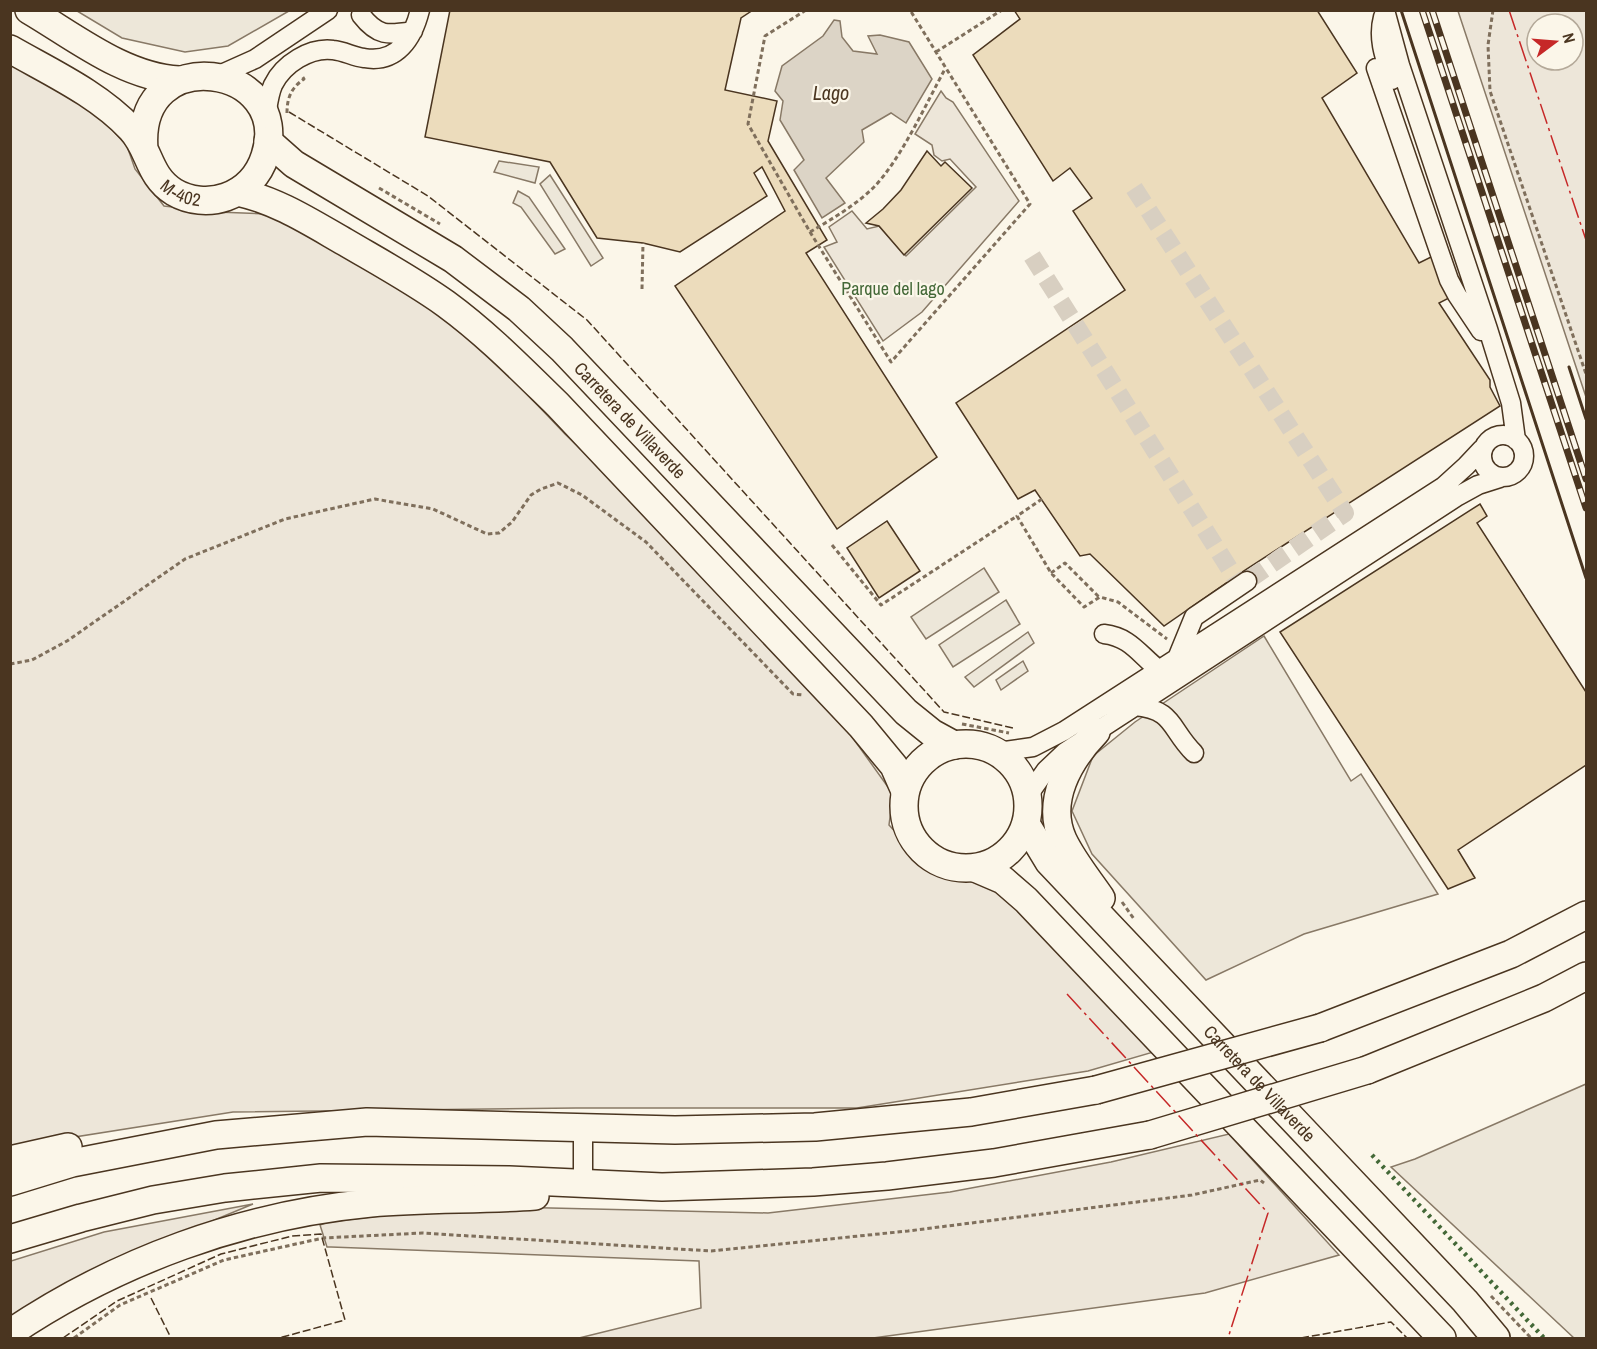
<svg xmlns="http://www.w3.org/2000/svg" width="1597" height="1349" viewBox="0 0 1597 1349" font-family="'Archivo Narrow',sans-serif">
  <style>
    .green { fill: #ede6d9; stroke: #887966; stroke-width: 1.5; fill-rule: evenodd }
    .parking { fill: #ede7d9; stroke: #887966; stroke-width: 1.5 }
    .water { fill: #dcd4c6; stroke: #887966; stroke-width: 1.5 }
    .building { fill: #ecdcbc; stroke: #4a3520; stroke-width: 1.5 }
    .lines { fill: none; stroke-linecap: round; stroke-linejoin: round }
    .minor-tunnel { stroke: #d8cfc1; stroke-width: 18; stroke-dasharray: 18 9; stroke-linecap: butt }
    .minor-casing { stroke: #4a3520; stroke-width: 21 }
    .highway-casing { stroke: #4a3520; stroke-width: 30 }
    .path { stroke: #7f6f5c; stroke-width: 3; stroke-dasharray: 4.5 3; stroke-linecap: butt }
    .minor { stroke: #fbf6e9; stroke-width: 18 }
    .highway { stroke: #fbf6e9; stroke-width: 27 }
    .rail-casing { stroke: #4a3520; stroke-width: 7 }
    .rail { stroke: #fbf6e9; stroke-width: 4.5; stroke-dasharray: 14; stroke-linecap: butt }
    .highway-bridge-casing { stroke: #4a3520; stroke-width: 30; stroke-linecap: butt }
    .highway-bridge { stroke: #fbf6e9; stroke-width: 27 }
    .hedge { stroke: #436837; stroke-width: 4.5; stroke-dasharray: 3 4.5; stroke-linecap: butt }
    .fence { stroke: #4a3520; stroke-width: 1.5; stroke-dasharray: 8 3; stroke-linecap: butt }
    .wall { stroke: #4a3520; stroke-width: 3 }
    .power { stroke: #c62828; stroke-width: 1.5; stroke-dasharray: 21 4.5 3 4.5; stroke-linecap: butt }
    .labels { text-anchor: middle; stroke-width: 4.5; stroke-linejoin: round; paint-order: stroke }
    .street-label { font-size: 18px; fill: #4a3520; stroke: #fbf6e9 }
    .park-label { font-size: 18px; fill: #436837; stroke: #fbf6e9 }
    .water-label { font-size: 20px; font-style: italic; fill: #4a3520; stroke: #fbf6e9 }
  </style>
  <rect width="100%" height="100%" fill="#fbf6e9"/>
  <path class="green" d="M1458 11H1586V397ZM1537 24H1573V60H1537Z
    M11 54 104 121 127 146 135 169 164 206 217 212 268 214 365 266 471 335 565 434 674 539 845 727 893 794 889 825 924 863 974 879 1014 903 1157 1051 1088 1071 857 1108H576L233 1112 11 1147Z
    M941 91 946 98 953 102 1019 201 922 312 883 341 824 247 837 242 829 227 852 211 867 229 879 226 906 256 976 187 950 159 942 161 934 155 932 145 915 134Z
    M1229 1134 1339 1255 1205 1293 873 1338H579L701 1308 699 1261 331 1247H327L320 1225 328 1222 414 1212 505 1207 768 1213 950 1192 1111 1162Z
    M253 1204 80 1276 11 1316V1261L104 1232Z"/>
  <path class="parking" d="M77 11H289L228 46 185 52 122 38Z
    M499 161 539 167 535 183 494 172Z
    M550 175 603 258 591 266 540 184Z
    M518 191 529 197 565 249 555 254 521 207 513 203Z
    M984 568 999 592 926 639 911 617Z
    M1006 600 1020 624 953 667 939 645Z
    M1028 632 1034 643 974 687 965 677Z
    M1264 636 1351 781 1361 774 1438 894 1304 934 1206 980 1092 854 1072 811 1093 756 1135 722Z
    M1023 661 1028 671 1001 690 996 680Z
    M1586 1084V1338H1574L1391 1167 1415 1159Z"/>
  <path class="water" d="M834 20 840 21 842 37 853 51 877 54 868 36 880 35 909 42 932 79 906 123 891 113 862 130 864 142 826 178 845 203 822 218 794 170 804 160 780 120 783 101 775 91 782 66 823 36Z"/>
  <path class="building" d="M450 10H753L741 18 725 90 777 101 768 141 827 240 806 253 937 457 837 529 675 286 785 211 762 167 754 173 767 196 680 252 643 243 597 238 550 162 425 137Z
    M1014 10H1317L1357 73 1322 98 1419 263 1433 256 1449 298 1439 303 1490 380V387L1500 406 1242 572 1164 626 1090 554 1080 556 1035 490 1018 499 956 403 1125 290 1073 211 1092 198 1070 168 1053 181 973 55 1020 19Z
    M927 151 941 166 945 162 972 188 904 255 879 226 866 223 883 209 901 190Z
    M1480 504 1487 516 1477 523 1586 692V765L1458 850 1475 878 1448 889 1280 632Z
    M887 521 920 571 879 598 847 548Z"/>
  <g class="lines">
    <path class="minor-tunnel" d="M1134 188 1345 513 1247 581
      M1032 256 1246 595"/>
    <g class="minor-casing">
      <path id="minor" d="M1385 10 1400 65 1488 329 1511 403 1516 440
        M361 15C378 37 388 35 413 31
        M1383 17C1377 39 1385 59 1392 80
        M1376 68 1449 280 1457 295 1481 331
        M217 76 255 59 328 10
        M266 116C268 105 269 94 273 85 283 64 310 47 333 50 344 51 354 57 364 58 397 64 413 38 420 10
        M1482 456a21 21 0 1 1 42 0a21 21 0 1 1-42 0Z
        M1104 634C1130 637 1139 654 1158 669
        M1178 656 1194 617 1247 581
        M1135 706C1175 710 1169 728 1194 753
        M998 752 1033 747 1064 731 1444 486 1466 466 1482 449
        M1027 797 1046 770 1065 752 1458 496 1478 485 1500 478
        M583 1184V1128"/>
    </g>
    <g class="highway-casing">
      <g id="highway">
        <path d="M29 10C75 37 124 77 179 80"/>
        <path id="s1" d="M10 49C52 73 98 94 131 129 150 149 148 176 174 192 189 201 209 203 226 197 245 190 259 175 265 156 295 64 135 39 144 149"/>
        <path id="s2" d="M268 141 294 164 453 259 519 309 562 349 906 712 932 733 954 745"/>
        <path d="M238 192C278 201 310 222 345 242 379 262 414 281 446 304 487 334 522 370 558 405L861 726 894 766 905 791"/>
        <path d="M1096 732C1069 760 1045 801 1063 840 1073 861 1088 879 1101 898"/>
        <circle cx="966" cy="806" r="62"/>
        <path id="s3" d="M1026 824 1049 862 1465 1301 1496 1338"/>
        <path d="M975 868 1003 880 1026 900 1442 1338"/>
        <path d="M1320 1028 1511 954 1586 915"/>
        <path d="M1367 1070 1544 998 1586 976"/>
        <path d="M10 1160 68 1147"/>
        <path d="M10 1182 72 1163 216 1135 367 1122 675 1130 815 1127 971 1112 1096 1090"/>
        <path d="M10 1239 81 1218 153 1200 225 1188 321 1178 509 1180 662 1187 813 1182 887 1176 994 1163 1150 1135"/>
        <path d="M10 1333C117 1261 243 1215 371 1203 425 1198 480 1200 535 1196"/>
      </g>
    </g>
    <path class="path" d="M806 10 765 36 748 124 810 232 891 362 1030 204 910 10
      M1493 10 1488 45 1490 91 1586 374
      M936 52 1002 10
      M287 113C287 98 291 88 304 79L302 76
      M379 188 440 224
      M810 232C832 219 856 205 874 187 901 159 926 104 945 69
      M642 289 643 243
      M1042 499 1017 516 1051 573 1084 607 1100 597 1118 602 1167 639
      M832 545 881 605 1017 516
      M1051 573 1065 563 1099 597
      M10 664 32 660 67 641 185 559 285 519 375 499 433 509 487 534 499 533 512 522 531 495 541 489 558 483 582 495 646 542 793 694 803 695
      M962 724 1009 733
      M1122 902 1134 919
      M1491 1296 1531 1338
      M74 1338 120 1305 224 1260 323 1238 422 1233 711 1251 908 1231 1192 1195 1260 1180 1264 1183"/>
    <use href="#minor" class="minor"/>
    <use href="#highway" class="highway"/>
    <g class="rail-casing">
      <path id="rail" d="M1422 10 1586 508
        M1432 10 1586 479"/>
    </g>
    <use href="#rail" class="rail"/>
    <g class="highway-bridge-casing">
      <path id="highway-bridge" d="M1096 1090 1320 1028
        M1150 1135 1367 1070"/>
    </g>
    <use href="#highway-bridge" class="highway-bridge"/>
    <path class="hedge" d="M1372 1155 1544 1338"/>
    <path class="fence" d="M289 112 428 196 587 320 944 712 1013 728
      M151 1298 171 1338
      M63 1338 117 1301 221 1254 292 1236 321 1234 345 1320 279 1338
      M1301 1338 1391 1322 1407 1338"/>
    <path class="wall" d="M1401 10 1586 578
      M1569 367 1586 419"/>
    <path class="power" d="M1509 10 1586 240
      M1067 994 1268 1213 1228 1338"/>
  </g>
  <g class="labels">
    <g class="street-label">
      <text dy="6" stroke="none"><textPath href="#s1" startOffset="230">M-402</textPath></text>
      <text dy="6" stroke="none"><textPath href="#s2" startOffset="460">Carretera de Villaverde</textPath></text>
      <text dy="6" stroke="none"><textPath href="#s3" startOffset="350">Carretera de Villaverde</textPath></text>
    </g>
    <g class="park-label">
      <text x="893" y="295">Parque del lago</text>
    </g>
    <g class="water-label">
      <text x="831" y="100">Lago</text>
    </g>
  </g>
  <rect width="1597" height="1349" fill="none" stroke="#4a3520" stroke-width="24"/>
  <g transform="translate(1555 42) rotate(74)"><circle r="28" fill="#fbf6e9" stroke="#b4a999" stroke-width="1.5"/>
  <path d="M0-4.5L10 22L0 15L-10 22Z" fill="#c62828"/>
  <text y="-9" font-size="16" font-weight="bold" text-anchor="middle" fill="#4a3520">N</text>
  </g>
</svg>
